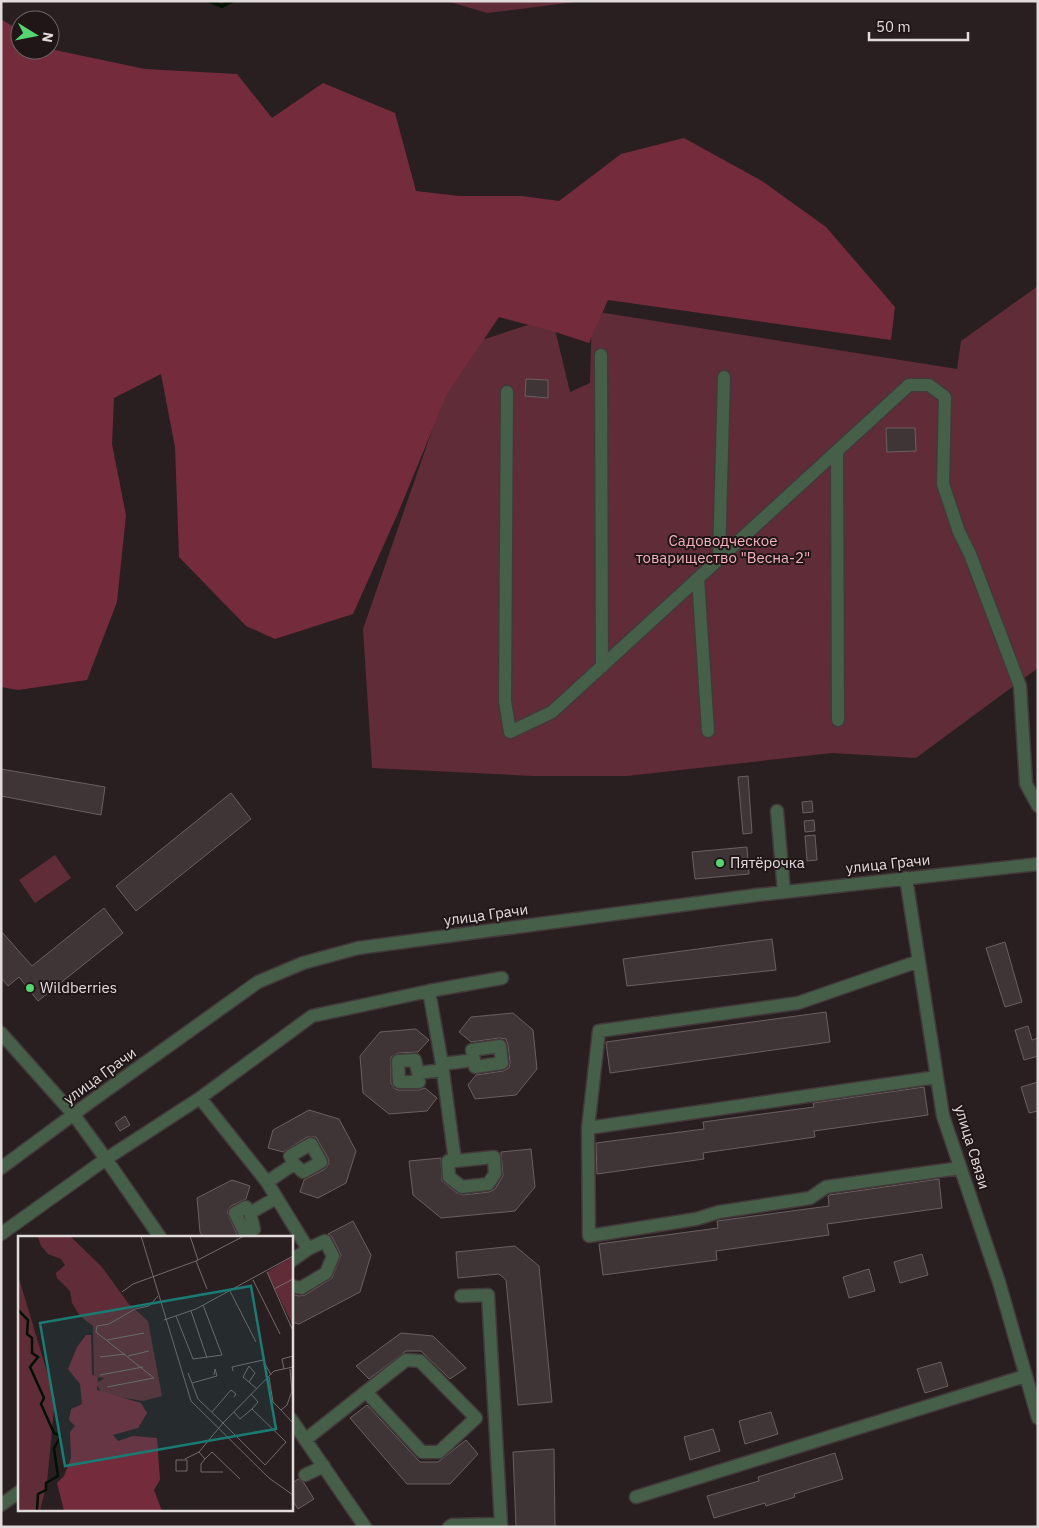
<svg xmlns="http://www.w3.org/2000/svg" width="1039" height="1528" viewBox="0 0 1039 1528" font-family="'IBM Plex Sans',sans-serif">
  <style>
    .green { fill: #602c37 }
    .forest { fill: #742b3c }
    .lines { fill: none; stroke-linecap: round; stroke-linejoin: round }
    .stream { stroke: #011103; stroke-width: 4 }
    .building { fill: #403536; stroke: #6b5f60 }
    .minor-casing { stroke: #43393b; stroke-width: 15 }
    .minor { stroke: #455f48; stroke-width: 12 }
    .poi-dot { fill: #56d671; stroke: #201617; stroke-width: 2 }
    .labels { text-anchor: middle; stroke-width: 4; stroke-linejoin: round; paint-order: stroke }
    .park-label { font-size: 15px; fill: #f5b1bc; stroke: #201617 }
    .poi-label { font-size: 15px; fill: #e2dbdc; stroke: #201617; text-anchor: start }
    .street-label { font-size: 15px; fill: #e2dbdc; stroke: #201617 }
    .inset-river { fill: none; stroke: #011103; stroke-width: 2.5 }
    .inset-road { fill: none; stroke: #736a6c; stroke-width: 1 }
    .view { fill: #1a7b74; fill-opacity: 0.15; stroke: #1a7b74; stroke-width: 2.5 }
    .inset-edge { fill: none; stroke: #e2dbdc; stroke-width: 2.5 }
  </style>
  <rect width="100%" height="100%" fill="#291f21"/>
  <path class="green" d="M447 1H583L487 13Z
    M1038 286V668L916 758 832 753 627 776H533L372 768 363 629 461 347 552 317 570 392 590 383 592 311 957 369 961 341Z
    M55 855 71 878 35 903 19 880Z"/>
  <path class="forest" d="M1 19 20 31V50L50 49 145 69 237 74 272 118 323 83 395 113 416 191 459 196H522L559 201 621 154 684 138 762 181 826 227 895 307 891 340 608 300 589 343 552 331 499 317 447 394 398 513 353 614 275 639 246 626 179 557 175 447 161 374 114 398 112 444 126 515 117 602 87 680 18 690 1 687Z"/>
  <g class="lines">
    <path class="stream" d="M209 1 222 6 232 1"/>
  </g>
  <path class="building" d="M526 379 548 380V398L525 396Z
    M886 428H915L916 451 887 452Z
    M1 769 105 787 101 815 1 796Z
    M748 776 752 833 743 834 738 777Z
    M231 793 251 819 136 911 116 886Z
    M812 801 813 812 803 813 802 802Z
    M814 820 815 831 805 832 804 821Z
    M815 835 817 860 807 861 805 836Z
    M747 847 749 874 695 879 692 852Z
    M104 908 123 933 38 1001 19 977 8 986 1 978V931L32 966Z
    M772 939 776 970 627 986 623 959Z
    M1005 942 1022 1002 1005 1007 986 948Z
    M826 1012 830 1042 610 1073 606 1042Z
    M513 1013 533 1030 537 1069 516 1095 475 1099 468 1085 476 1075 503 1071 509 1068 510 1062 508 1045 506 1039 499 1038 471 1042 459 1032 471 1017Z
    M1028 1026 1032 1040 1038 1038V1056L1024 1060 1015 1030Z
    M416 1029 429 1040 418 1052 398 1053 391 1057V1083L395 1089 399 1090H419L425 1088 437 1098 427 1111 389 1114 363 1093 360 1056 380 1032Z
    M1038 1082V1111L1029 1113 1021 1087Z
    M924 1087 928 1115 814 1131 815 1137 703 1153 704 1159 597 1174 596 1143 704 1129 703 1122 814 1107 813 1103Z
    M309 1110 339 1119 356 1151 346 1183 318 1198 300 1192 304 1180 325 1169 329 1163 328 1158 316 1137H307L283 1152 268 1148 273 1130Z
    M125 1116 130 1125 120 1131 115 1123Z
    M531 1149 535 1187 515 1211 441 1218 413 1195 409 1161 441 1158 442 1181 457 1193 463 1195 489 1192 495 1189 503 1176 501 1152Z
    M939 1179 942 1208 827 1224 829 1235 716 1251 717 1260 603 1275 599 1244 718 1228 717 1221 829 1206 828 1196 829 1195Z
    M232 1180 250 1186 246 1199 231 1206 227 1212 238 1237H203L200 1232 197 1198Z
    M353 1221 371 1255 360 1292 299 1324 291 1322V1294L299 1296 305 1295 332 1278 341 1255 332 1237 328 1234Z
    M515 1246 539 1266 552 1402 518 1405 506 1280 499 1274 458 1278 456 1252Z
    M922 1254 928 1275 900 1283 894 1262Z
    M869 1269 875 1291 849 1298 843 1277Z
    M401 1333 433 1336 466 1368 450 1379 421 1351H406L369 1379 356 1366Z
    M941 1362 948 1386 925 1393 917 1369Z
    M367 1405 420 1462H438L466 1440 478 1454 450 1484H407L350 1418Z
    M771 1412 778 1434 745 1444 739 1421Z
    M713 1429 720 1451 690 1460 684 1437Z
    M554 1449 555 1527H516L513 1452Z
    M835 1453 843 1479 794 1494 795 1497 766 1506 765 1503 714 1518 707 1496 759 1481 758 1477Z
    M298 1479 304 1483 314 1499 298 1509 291 1498V1484Z"/>
  <g class="lines">
    <g class="minor-casing">
      <path id="minor" d="M601 355 602 667
        M507 392 505 701 510 732 552 712 909 385H929L945 397 943 484 959 532 970 554 1020 686 1026 784 1038 806
        M837 451 838 720
        M719 559 724 377
        M698 578 708 731
        M777 811 784 892
        M906 878 943 1116 999 1282 1038 1418
        M919 961 798 1003 599 1031 588 1128 589 1236 696 1219 719 1212 810 1198 826 1187 960 1168
        M429 991 442 1064 455 1161H448L449 1177 462 1187 488 1184 495 1174 494 1157 455 1161
        M1 1033 74 1115 106 1159 200 1098 312 1016 429 991 502 978
        M442 1064 474 1060 472 1050 500 1046 502 1063 475 1067 474 1060
        M418 1073 419 1082H399L398 1061 415 1060 418 1073 443 1070
        M200 1098 267 1182 308 1249 325 1241 333 1256 326 1273 301 1288 292 1286 291 1285
        M588 1128 937 1077
        M1 1168 93 1100 258 982 303 963 358 948 757 895 1038 864
        M267 1182 294 1164 290 1156 311 1144 321 1162 303 1172 294 1164
        M250 1213 254 1229 245 1233 235 1213 246 1207 250 1213 276 1198
        M1 1234 106 1159 160 1237
        M291 1261 308 1249
        M291 1419 365 1527
        M305 1440 406 1360 420 1361 476 1418 439 1452H422L367 1393
        M305 1475 324 1466
        M636 1497 1025 1376
        M1 1505 19 1492
        M449 1527 452 1525 501 1524 488 1295 461 1296"/>
    </g>
    <use href="#minor" class="minor"/>
  </g>
  <g class="poi-dot">
    <circle cx="720" cy="863" r="5"/>
    <circle cx="30" cy="988" r="5"/>
  </g>
  <g class="labels">
    <g class="park-label">
      <text x="723" y="546">Садоводческое<tspan x="723" dy="17">товарищество "Весна-2"</tspan></text>
    </g>
    <g class="poi-label">
      <text x="730" y="868">Пятёрочка</text>
      <text x="40" y="993">Wildberries</text>
    </g>
    <g class="street-label">
      <text transform="translate(888 864) rotate(-6)" y="5">улица Грачи</text>
      <text transform="translate(486 915) rotate(-8)" y="5">улица Грачи</text>
      <text transform="translate(100 1076) rotate(-36)" y="5">улица Грачи</text>
      <text transform="translate(972 1147) rotate(73)" y="5">улица Связи</text>
    </g>
  </g>
  <g transform="translate(18 1236)">
    <rect width="275" height="275" fill="#291f21"/>
    <path d="M32 0H52L84 31 110 67 130 85 144 160 125 165 84 158 78 147 87 142 76 141 75 90 62 80 54 67 52 55 39 42 38 37 47 29 43 23 30 18 23 10 20 1ZM275 20V90L249 36ZM0 39 37 163 29 246 22 275H0Z" fill="#602c37"/>
    <path d="M68 99H73L74 139 80 141 79 154 123 167 129 177 120 192 95 199 100 205 115 200 139 202 142 244 136 254 144 275H46L39 247 46 240 53 222 52 196 57 190 51 184 53 173 64 168 62 148 50 133 59 111Z" fill="#742b3c"/>
    <path class="inset-river" d="M0 74 10 84 9 98 14 102V117L20 121 12 131 26 162 23 168 36 197 43 200 36 212 40 240 28 247V254L20 258 19 275"/>
    <path class="inset-road" d="M123 0 173 165 251 242 275 259M172 0 180 24M178 25 189 53M249 36 275 95M235 44 262 98M256 53 275 43M212 55 238 106M104 56 115 48 178 25 226 0M173 75 189 122M158 80 175 123 204 119 185 69M146 84 178 73 275 20M89 104 126 97M110 120 131 115M82 121 107 118M266 133 264 123 275 120M215 135 214 131 245 124 253 139M170 137 180 163 205 187 181 216 187 223 194 216 222 243M82 139 125 131M251 141 255 166 263 174 269 169 274 155 272 133M231 146 237 137 231 130 225 141 239 153M174 147 199 140 197 133 196 139M89 151 136 142 78 96 79 90 91 88 117 73 131 70 140 60M233 158 240 166 234 173M263 174 275 187M194 176 213 154 218 158 216 161M216 176 222 183 234 173 268 206 247 229 205 187 256 135 275 131M167 223 181 216M187 223 183 228V236H205M158 224H169V235H158Z"/>
    <path class="view" d="M233 50 258 193 47 230 22 87Z"/>
    <rect width="275" height="275" class="inset-edge"/>
  </g>
  <rect width="1039" height="1528" fill="none" stroke="#e2dbdc" stroke-width="5"/>
  <g transform="translate(35 35) rotate(100)"><circle r="24" fill="#201617" stroke="#6e6566"/>
  <path d="M0-4L9 19L0 12L-9 19Z" fill="#56d671"/>
  <text y="-8" font-size="14" font-weight="bold" text-anchor="middle" fill="#e2dbdc">N</text>
  </g>
  <path d="M869 32v8h99v-8" fill="none" stroke="#e2dbdc" stroke-width="2.5"/>
  <text x="876" y="32" font-size="15" fill="#e2dbdc" stroke="#201617" stroke-width="4" paint-order="stroke">50 m</text>
</svg>
